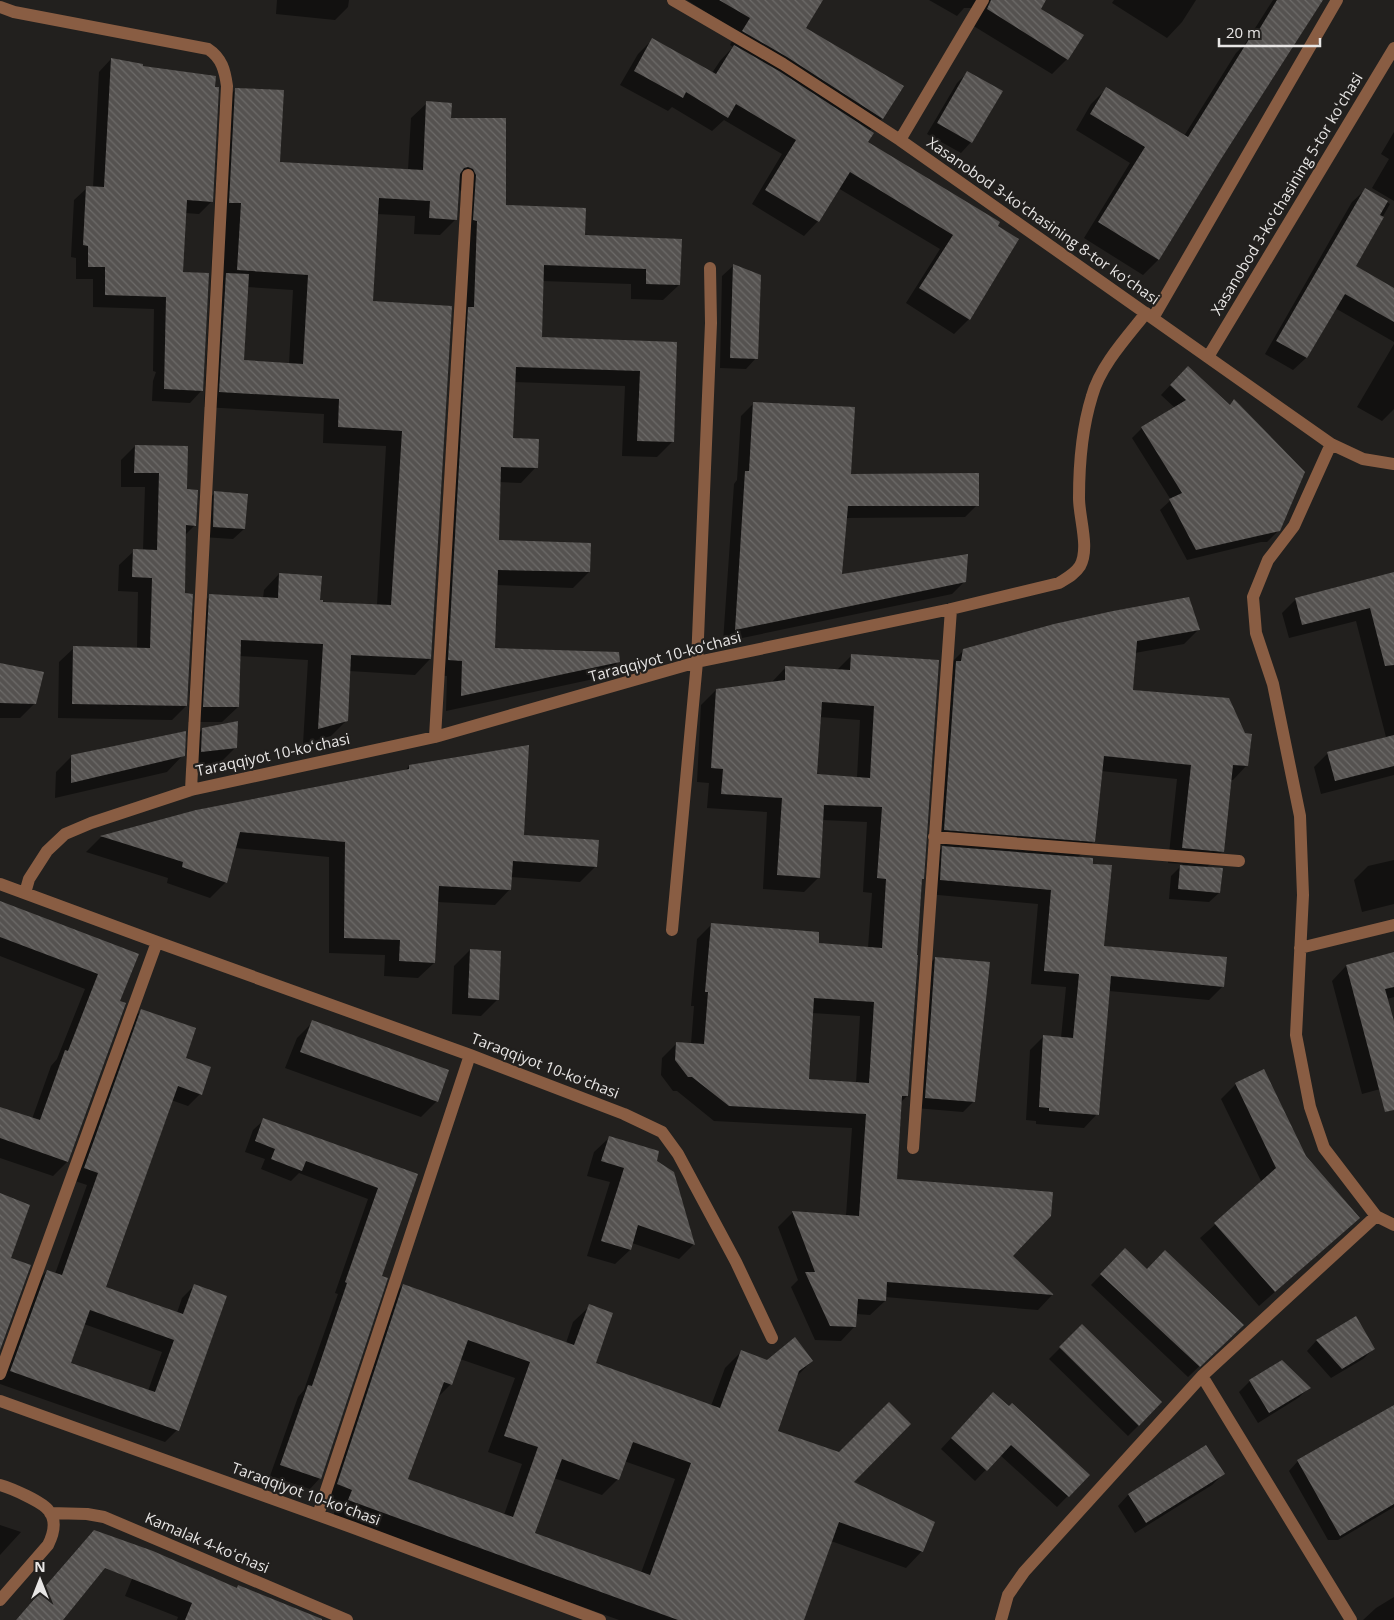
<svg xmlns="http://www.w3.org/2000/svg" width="1394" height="1620" viewBox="0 0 1394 1620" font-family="'Open Sans',sans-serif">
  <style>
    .shadow { fill: #0007; fill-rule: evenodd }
    .building { fill: url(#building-back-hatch); fill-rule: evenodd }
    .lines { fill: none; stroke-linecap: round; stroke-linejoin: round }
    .minor { stroke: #895d43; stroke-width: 12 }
    .labels { text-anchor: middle; stroke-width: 4.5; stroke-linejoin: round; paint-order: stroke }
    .street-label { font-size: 15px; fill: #e8e6e5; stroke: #22201e }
  </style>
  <defs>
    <pattern id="building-back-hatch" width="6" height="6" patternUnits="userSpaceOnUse" patternTransform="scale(1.25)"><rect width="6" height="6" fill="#555250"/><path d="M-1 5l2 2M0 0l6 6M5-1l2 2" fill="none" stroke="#6d6b69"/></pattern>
  </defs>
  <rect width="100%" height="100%" fill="#22201e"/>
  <path class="shadow" d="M277 0H349L348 7 335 20 276 14Z
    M687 0H821L805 28 902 86 882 118 869 131 866 142 1017 239 969 319 954 334 906 303 940 249 838 188 818 221 804 236 752 204 782 154 724 120 712 131 672 107 668 111 620 85 638 54 652 40 712 73 720 61 733 47 730 45 737 32Z
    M929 0H1045L1039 9 1067 59 1052 74 972 25V8H964L957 16Z
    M1114 0H1196L1182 22 1167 38 1112 3Z
    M1273 0H1321L1220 158 1158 260 1143 275 1084 238 1130 163 1076 130 1091 104 1106 89 1184 136 1236 53 1245 44Z
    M111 59 212 201 199 214 185 213 182 273 202 390 190 403 152 401 153 381 156 372 153 371 154 309 93 307V279H76V258L71 257 74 200 87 188H93L99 72Z
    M967 73 971 142 961 153 927 134 957 83Z
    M236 89 279 163 408 170 411 118 427 103 450 120 505 207 584 236 679 285 663 300 631 299V284L542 281 540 339 676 343 673 441 657 457 622 456 625 386 514 382 512 439 536 467 521 483 499 482 497 542 589 572 573 588 496 585 494 649 619 661 603 677 446 711 447 676 433 675 461 192 458 185 456 219 440 235 414 234 415 216 377 214 371 302 451 307 430 659 415 675 349 671 347 720 331 736 303 744 308 660 239 656 238 707 222 722H188L194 611 210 596 263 598 264 590 279 574 322 603 377 605 386 446 323 443 324 414 204 407 220 105ZM247 287 293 290 289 364 242 361Z
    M1394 132V201L1372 188 1389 159 1381 154Z
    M1365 190 1390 204 1354 267 1394 289V342L1335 308 1306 358 1293 370 1265 354 1352 202Z
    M733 266 756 358 746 369 720 368 722 276Z
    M1394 344V409L1382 421 1357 407Z
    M1178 377 1304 472 1277 532 1267 542H1261L1187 560 1160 510 1171 500 1132 438 1142 428 1175 408 1161 395Z
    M754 403 850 475 977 505 965 517 845 518 841 576 965 581 952 594 723 642 734 484 737 480 741 416Z
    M135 446 186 490 195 525 185 535 184 594 186 706 172 720 58 718 59 662 74 648 137 649 138 592 118 591 119 565 134 551H143L145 487H121V460Z
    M215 493 244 529 233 539 202 537 204 503Z
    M1394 574V775L1321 794 1314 767 1328 753 1386 737 1356 621 1289 638 1282 613 1296 599Z
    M1198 630 1184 644 1135 653 1132 691 1247 765 1233 780H1230L1223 851 1206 868 1219 893 1209 902 1169 899 1171 876 1183 864 1168 863 1177 779 1101 771 1094 841 1077 858 1103 947 1223 986 1209 1000 1109 991 1097 1114 1084 1128 1036 1124V1121L1026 1120 1030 1050 1044 1036 1061 1038 1066 987 1031 984 1038 904 927 894 929 861 945 845 930 844 949 665 964 650Z
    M851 656 938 661 923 878 920 881 907 1096 900 1103 895 1180 1011 1256 1052 1295 1038 1310 885 1297V1301L870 1315 856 1314 855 1326 841 1341 815 1340 791 1287 798 1280 778 1227 793 1212 846 1216 852 1128 714 1121 677 1091H673L661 1075 662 1058 677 1043 691 1044 694 1006H691L697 939 712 924 817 944 868 948 872 893 863 892 867 822 822 820 819 877 804 892 763 889 767 812 707 808 709 783 697 782 701 705 716 690 771 683 786 667 837 670ZM819 717 860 720 857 778 816 775ZM812 1013 860 1016 856 1083 807 1080Z
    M0 664 35 703 20 718H0Z
    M203 729 236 747 220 763 186 768 187 745Z
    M183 755 167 772 55 798 56 772 72 756Z
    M409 766 523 837 596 866 580 882 511 877 510 889 495 905 437 902 434 963 418 978 384 976 385 955 329 953V857L235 848 226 882 210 898 167 883 168 878 86 852 101 837 197 811 404 772Z
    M1394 860V904L1362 912 1354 880 1368 866Z
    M0 909 137 955 119 1002 67 1162 53 1176 0 1158V1108L32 1119 51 1066 57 1059 85 989 0 956Z
    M470 950 497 1000 481 1016 452 1014 454 966Z
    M1394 953V997L1387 999 1394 1026V1084L1391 1086 1362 1094 1332 981 1346 966Z
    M935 958 974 1101 963 1112 915 1108 924 969Z
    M142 1010 184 1059 200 1094 188 1106 171 1100 105 1287 177 1313 182 1298 195 1285 177 1430 165 1442 0 1384V1379L34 1284 47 1271 55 1274 87 1185 72 1180 129 1022ZM84 1324 162 1352 148 1391 70 1364Z
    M313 1022 437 1101 421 1117 285 1068 297 1038Z
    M1236 1084 1305 1157 1343 1232 1259 1306 1200 1238 1262 1183 1221 1099Z
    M264 1120 416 1175 381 1277 320 1478 310 1489 270 1476 298 1397 304 1390 338 1294 335 1293 368 1199 299 1173 291 1181 261 1169 265 1159 245 1152 253 1130Z
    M609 1138 655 1161 694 1244 679 1259 632 1243 630 1250 615 1264 587 1256 610 1182 587 1176 594 1152Z
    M1125 1250 1226 1341 1188 1377 1091 1285Z
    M403 1285 566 1343 573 1322 590 1306 594 1363 711 1406 725 1368 741 1352 767 1361H812L795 1378 776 1431 852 1483 922 1551 906 1568 831 1541 803 1620H619L333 1517 336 1506 321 1501 387 1301ZM460 1359 515 1378 488 1452 522 1464 504 1515 406 1480 436 1399 451 1384ZM624 1461 675 1479 641 1573 534 1534 554 1478 602 1495 618 1479Z
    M1078 1330 1161 1403 1128 1436 1049 1359Z
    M1317 1340 1374 1348 1363 1359 1331 1378 1307 1351Z
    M1281 1362 1309 1388 1298 1398 1258 1423 1239 1392 1250 1381Z
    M983 1404 1088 1475 1057 1507 1000 1455 975 1481 941 1449Z
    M1394 1406V1507L1338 1540H1328L1289 1471 1298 1461Z
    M1206 1447 1223 1474 1212 1485 1135 1533 1118 1506 1128 1495Z
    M0 1525 21 1532 0 1555Z
    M95 1531 61 1620H16L80 1546Z
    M137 1567 236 1589 238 1587 322 1620H177L178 1617 125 1596Z
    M1394 1597V1620H1363L1376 1608Z"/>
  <path class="building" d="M719 0H823L806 28 904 86 883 119 787 57 742 31 750 18Z
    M991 0H1046L1041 9 1084 35 1068 60 987 9Z
    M1277 0H1323L1221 159 1159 260 1098 222 1145 147 1090 114 1106 87 1188 137 1251 36 1254 38Z
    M652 38 716 74 734 45 779 71 874 133 868 142 1000 222 998 226 1019 239 970 320 919 288 953 235 850 172 819 222 765 190 796 140 736 104 728 118 686 92 683 98 634 71Z
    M111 58 143 64V66L216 76 215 87H219L213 202 187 200 183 272 209 273 203 391 164 389 166 297 105 295V267H88V246L83 245 86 186 104 187Z
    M967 71 1003 91 972 143 937 123Z
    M235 88 284 90 280 162 423 170 426 101 452 103 451 118H506V205L586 208 585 235 682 239 680 285 646 284V269L544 265 542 337 677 342 674 442 637 441 640 371 516 367 513 438 539 439 538 468 501 467 499 540 591 543 590 572 498 570 495 648 619 652 620 662 461 696 462 661 448 660 468 307H474L477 221 473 220 476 175 473 169 468 167 464 168 460 174 457 220 429 218 430 201 379 198 373 301 452 306 431 659 351 655 348 721 318 729 323 644 241 640 239 707H203L209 594 278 598 279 573 322 576 320 600H323V602L391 605 402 431 338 427 339 399 219 392 226 273 249 274 244 360 303 364 308 275 237 270 241 203H229Z
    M1365 188 1388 201 1380 215 1384 217 1356 266 1394 288V322L1345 294 1307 358 1276 341Z
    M733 264 761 275 758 359 730 358Z
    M1188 366 1230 405 1234 399 1305 472 1280 531 1196 550 1169 499 1182 493 1141 427 1186 400 1170 385Z
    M753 402 855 407 851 474 979 473V506H848L842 574 968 554 966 582 735 630 745 471H749Z
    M135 445 188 446 187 489 198 490 196 526 186 525 185 593 193 594 187 706 72 704 73 646 150 648 152 578 132 577 133 549 157 550 159 473H134Z
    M214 491 248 494 245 529 213 527Z
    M1394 572V665L1385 666 1370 608 1302 625 1295 598Z
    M1189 597 1200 630 1137 641 1133 690 1229 698 1245 733 1252 734 1248 766 1233 765 1224 852 1182 848 1191 765 1104 756 1095 842 944 830 956 661H961L963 649 1054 624 1113 611Z
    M851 654 939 660 924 879H922L917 955H918L908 1096H902L897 1179 1053 1192 1051 1216 1013 1256 1054 1295 887 1282 886 1301 858 1299 856 1327 830 1326 805 1272H815L792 1211 859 1216 866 1114 729 1106 692 1077H688L675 1060 676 1042 704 1044 708 992H705L711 923 819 932V943L882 948 886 879 877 878 882 807 824 805 820 878 777 875 782 798 721 794 723 769 711 768 716 689 785 680V666L850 670ZM822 702 874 706 870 778 817 774ZM814 998 874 1002 869 1083 809 1079Z
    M0 663 44 672 36 704 0 703Z
    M238 721 237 748 201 752 202 728Z
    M186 731 185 756 71 783V755Z
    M1394 735V766L1335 781 1327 752Z
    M529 745 524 835 599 840 597 867 513 861 511 890 439 886 435 963 399 961 400 940 344 938 345 842 240 832 227 883 182 867 183 862 100 836 196 810 409 769V765Z
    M942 846 1093 858V864L1112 865 1104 946 1227 957 1224 987 1111 976 1099 1115 1049 1111V1108L1039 1107 1043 1035 1073 1038 1079 974 1044 971 1051 890 940 880Z
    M1180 865 1223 868 1220 893 1178 889Z
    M0 901 139 954 120 1001 126 1003 68 1162 0 1138V1107L40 1120 65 1050 68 1051 98 974 0 937Z
    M470 949 501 951 499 1000 468 998Z
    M1394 952V987L1385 989 1394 1021V1110L1385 1112 1346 965Z
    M935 957 990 962 975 1102 925 1098Z
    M141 1009 196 1028 186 1058 211 1067 202 1095 178 1086 106 1287 183 1314 194 1284 227 1296 179 1431 10 1371 47 1270 62 1275 98 1173 84 1168ZM90 1310 174 1340 155 1392 71 1363Z
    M312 1020 449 1070 438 1102 300 1052Z
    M1264 1069 1306 1156 1360 1218 1275 1292 1214 1223 1276 1168 1235 1083Z
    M263 1118 418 1174 382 1276 388 1278 321 1479 280 1465 308 1385 312 1386 347 1283 345 1282 378 1188 306 1161 302 1171 271 1159 275 1149 255 1141Z
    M609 1136 659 1151 657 1161 674 1172 695 1245 638 1225 631 1250 601 1241 624 1168 601 1161Z
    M0 1193 30 1205 11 1258 31 1265 0 1350Z
    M1125 1248 1147 1269 1165 1250 1244 1325 1200 1367 1100 1274Z
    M403 1284 574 1345 589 1304 613 1313 596 1363 720 1408 741 1350 767 1360 795 1337 813 1361 799 1371 778 1431 839 1452 889 1402 911 1424 854 1482 935 1522 923 1552 839 1522 804 1620H678L348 1500 352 1490 337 1484ZM468 1340 530 1362 504 1436 538 1447 513 1517 408 1479 444 1382 452 1385ZM633 1442 691 1463 650 1575 535 1533 562 1459 619 1480Z
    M1356 1316 1375 1349 1342 1369 1316 1340Z
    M1082 1324 1162 1402 1139 1426 1059 1347Z
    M1282 1360 1311 1388 1269 1413 1249 1380Z
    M993 1392 1009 1406 1012 1403 1090 1475 1069 1497 1011 1445 987 1471 951 1438Z
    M1394 1405V1504L1340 1536 1297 1460Z
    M1206 1445 1225 1474 1146 1523 1128 1494Z
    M94 1530 153 1551 237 1588 238 1585 322 1619V1620H185L192 1603 105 1568 63 1620H16Z"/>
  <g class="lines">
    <path class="minor" d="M673 0 783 64 900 140 1331 444 1363 459 1394 464
      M0 7 14 12 208 49C222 58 225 71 227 86L191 790
      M900 140 983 0
      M1153 318 1337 0
      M1208 357 1394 48
      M1331 444 1294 526 1268 560 1253 597 1256 633 1273 684 1300 816 1303 895 1296 1035 1310 1107 1324 1148 1376 1216 1394 1225
      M435 737 468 175
      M934 837 1239 861
      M0 884 157 942 470 1055 624 1114 662 1132 678 1154 736 1262 772 1338
      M25 893 29 879 47 851 65 834 91 823 191 790 435 737 697 662 951 609 1059 583C1067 578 1075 574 1080 566 1090 548 1079 518 1079 498 1079 464 1082 428 1092 396 1100 366 1127 337 1146 313
      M672 930 697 662 711 323 710 268
      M1300 948 1394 925
      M913 1148 951 609
      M0 1374 157 942
      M1202 1376 1351 1620
      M0 1401 354 1528 600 1620
      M0 1485C11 1488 43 1502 49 1511 57 1521 53 1535 48 1545L0 1600
      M50 1513 87 1514 104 1517 347 1620
      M318 1515 470 1055
      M1001 1620 1008 1595 1024 1572 1202 1376 1376 1216"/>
  </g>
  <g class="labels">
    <g class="street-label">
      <text transform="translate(1287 194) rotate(-59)" y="5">Xasanobod 3-koʻchasining 5-tor koʻchasi</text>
      <text transform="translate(1043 221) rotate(35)" y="5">Xasanobod 3-koʻchasining 8-tor koʻchasi</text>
      <text transform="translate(665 657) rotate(-15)" y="5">Taraqqiyot 10-koʻchasi</text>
      <text transform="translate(273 755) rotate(-12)" y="5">Taraqqiyot 10-koʻchasi</text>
      <text transform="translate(545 1066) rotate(21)" y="5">Taraqqiyot 10-koʻchasi</text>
      <text transform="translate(306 1494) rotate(20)" y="5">Taraqqiyot 10-koʻchasi</text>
      <text transform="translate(207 1543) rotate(23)" y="5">Kamalak 4-koʻchasi</text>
    </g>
  </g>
  <g transform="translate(40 1580)" stroke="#22201e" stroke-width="4" paint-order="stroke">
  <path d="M0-4L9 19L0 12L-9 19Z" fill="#e8e6e5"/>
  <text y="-8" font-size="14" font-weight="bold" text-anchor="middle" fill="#e8e6e5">N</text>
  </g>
  <path d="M1219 38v8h101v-8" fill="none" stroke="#e8e6e5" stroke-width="2.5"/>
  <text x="1226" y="38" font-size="15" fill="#e8e6e5" stroke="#22201e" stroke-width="4" paint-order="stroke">20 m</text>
</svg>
